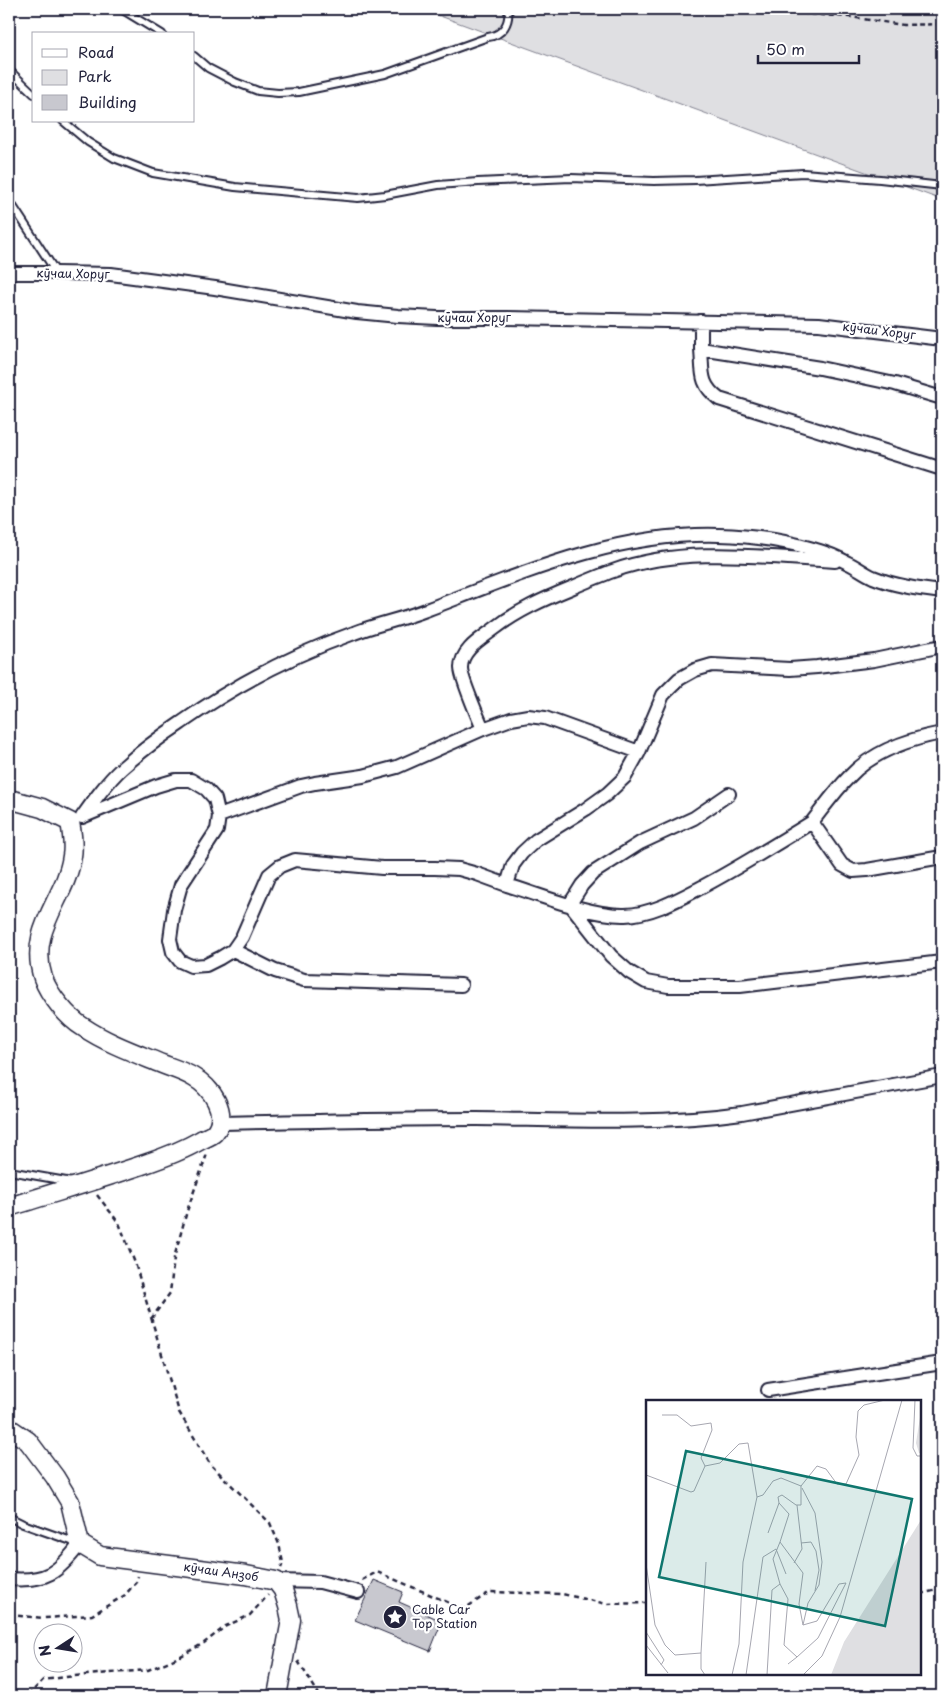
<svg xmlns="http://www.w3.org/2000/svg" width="951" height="1705" viewBox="0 0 951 1705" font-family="'Playpen Sans',sans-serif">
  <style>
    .green { fill: #dfdfe2; stroke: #80808e }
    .building { fill: #c8c8cf; stroke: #22223b }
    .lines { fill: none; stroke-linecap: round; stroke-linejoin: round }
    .lane-casing { stroke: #22223b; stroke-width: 10 }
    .street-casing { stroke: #22223b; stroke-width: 16 }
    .secondary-casing { stroke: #22223b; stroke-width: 21 }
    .path { stroke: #22223b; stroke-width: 2.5; stroke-dasharray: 5 4; stroke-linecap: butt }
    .lane { stroke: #fff; stroke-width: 6 }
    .street { stroke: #fff; stroke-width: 12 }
    .secondary { stroke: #fff; stroke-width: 18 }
    .labels { text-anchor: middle; stroke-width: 4.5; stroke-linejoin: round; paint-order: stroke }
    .street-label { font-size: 12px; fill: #22223b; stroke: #fff }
    .poi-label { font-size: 12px; fill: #22223b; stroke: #fff; text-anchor: start }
    .inset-road { fill: none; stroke: #a7a7b1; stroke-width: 1 }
    .view { fill: #0f766e; fill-opacity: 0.15; stroke: #0f766e; stroke-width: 2.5 }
    .inset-edge { fill: none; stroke: #22223b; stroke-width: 2.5 }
  </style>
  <rect width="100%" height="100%" fill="#fff"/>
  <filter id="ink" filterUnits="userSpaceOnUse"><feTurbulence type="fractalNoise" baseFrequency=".02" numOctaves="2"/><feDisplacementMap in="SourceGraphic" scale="10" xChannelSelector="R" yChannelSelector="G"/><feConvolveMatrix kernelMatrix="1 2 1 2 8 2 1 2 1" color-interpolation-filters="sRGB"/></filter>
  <g filter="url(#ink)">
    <path class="green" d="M421 9H942V200Z"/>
    <path class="building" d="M374 1580 403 1592 399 1602 442 1621 430 1651 355 1620Z"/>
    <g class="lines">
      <g class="lane-casing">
        <path id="lane" d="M121 9 162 34
          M194 56 208 68 235 82 258 91 278 93 299 92 385 74 488 37C503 35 510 23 508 9
          M9 70 34 94
          M63 121 88 142 114 158 153 173 235 187 358 198 385 195 438 185 478 182 571 178 654 181 695 180 803 173 880 179 942 186
          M9 200 56 272
          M9 1171 72 1182
          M9 1517 23 1524 77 1543"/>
      </g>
      <g class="street-casing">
        <path id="street" d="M9 273H56L111 274 215 288 357 312 398 316 437 318H508L819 324 942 339
          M701 321V349
          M942 398 895 384 820 368 701 349C703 372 699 384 719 399L942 469
          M483 729C478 717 461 678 461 668 461 650 481 639 494 629 517 611 544 599 571 588 585 582 599 576 613 571 683 546 762 557 835 561
          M942 733C910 739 872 752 849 777 835 791 824 807 812 822L842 865 853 871 867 870 942 857
          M729 794 694 818 640 843 593 873 582 885 570 904 611 956 629 972 646 982 668 986H740L942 962
          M219 816 301 786 315 783 363 776 397 767 483 729 511 719 528 716 545 718 639 752
          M82 817C94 800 106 783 121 769 140 752 160 737 181 723 235 685 292 655 354 633 377 624 403 619 426 610 521 574 615 532 719 535 750 536 783 540 813 549 824 552 837 557 848 563 857 567 864 573 873 577 895 586 919 589 942 592
          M82 817 156 786 176 780H191L206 789 215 799 219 816 217 830 181 885 174 910 170 939 173 952 180 961 191 966 206 965 220 958 233 950 242 937 269 875 280 866 295 860 382 868H435L459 869 477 874 507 885
          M812 822C775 845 738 868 700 888 677 900 652 914 625 915 591 916 540 895 507 885L513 865 522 853 536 840 586 809 607 794 625 777 639 752 663 695 679 679 695 670 712 665 790 669 817 667 874 660 942 646
          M233 950 275 971 304 980 461 985
          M220 1123C306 1121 391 1119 477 1119 565 1120 655 1125 742 1113L942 1076
          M768 1390 942 1363
          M9 1579C46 1582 58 1573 80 1544
          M276 1581 320 1582 358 1592"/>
      </g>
      <g class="secondary-casing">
        <path id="secondary" d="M9 799 42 808 70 822C72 833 74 845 72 856 66 900 27 928 43 978 49 995 68 1018 83 1027 107 1043 135 1053 162 1064 172 1068 183 1071 193 1077 210 1086 231 1114 214 1133 211 1136 205 1138 201 1140 182 1151 163 1158 142 1165 98 1180 53 1193 9 1207
          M9 1428 28 1441 55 1477 70 1502 80 1544 100 1556 246 1575 276 1581 283 1590 288 1606 291 1620 277 1696"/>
      </g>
      <path class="path" d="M739 9 850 17 903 25 942 24
        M97 1195 119 1223 135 1263 179 1412 210 1464 270 1523 279 1544 283 1563 281 1568
        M151 1319 170 1293 174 1258 187 1211 207 1154
        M362 1580 377 1572 464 1609 490 1592 562 1594 607 1604 647 1603
        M920 1594 942 1589
        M9 1615 44 1618 92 1615 125 1595 137 1581 138 1576
        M298 1661 320 1696
        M28 1696 43 1680 74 1676 148 1670 179 1657 204 1643 226 1626 250 1615 268 1595"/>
      <use href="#lane" class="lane"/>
      <use href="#street" class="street"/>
      <use href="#secondary" class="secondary"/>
    </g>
  </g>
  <defs>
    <g id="sight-disc" transform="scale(1.25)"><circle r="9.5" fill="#22223b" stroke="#fff"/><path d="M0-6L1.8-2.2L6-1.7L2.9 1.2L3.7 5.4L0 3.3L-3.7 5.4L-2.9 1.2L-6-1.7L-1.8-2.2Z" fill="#fff"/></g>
  </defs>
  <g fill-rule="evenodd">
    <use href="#sight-disc" x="395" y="1617"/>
  </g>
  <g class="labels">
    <g class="street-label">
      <text transform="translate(73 274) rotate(1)" y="4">кӯчаи Хоруг</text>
      <text x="474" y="322">кӯчаи Хоруг</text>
      <text transform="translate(879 331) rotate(7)" y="4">кӯчаи Хоруг</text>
      <text transform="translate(221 1572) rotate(8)" y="4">кӯчаи Анзоб</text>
    </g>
    <g class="poi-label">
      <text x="412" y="1614">Cable Car<tspan x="412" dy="14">Top Station</tspan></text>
    </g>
  </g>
  <g transform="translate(646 1400)">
    <rect width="275" height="275" fill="#fff"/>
    <path d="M275 11V53H273L270 43ZM275 120V275H185L198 242Z" fill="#dfdfe2"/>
    <path class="inset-road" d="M269 0 267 48 271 56H275M16 15H31L45 26 65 23 66 30 55 58 59 66M59 66 74 63 93 44 102 43 111 97 117 95 127 81 135 78 155 86M0 75 45 92 48 91 59 66M156 88 169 113 176 162 173 185 162 203 157 225M122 133 133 103M134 142 143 114 133 103 132 97 136 95 150 105H155V86L171 66 180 69 191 84H200L213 55 210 37 212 11 218 5 239 0M155 143 165 142 170 151 173 170 169 191M148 163 156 149 151 105M0 164 9 225 19 245 29 255 55 253M134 184 127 159 134 142 157 173 153 204 157 225 171 221 193 184 200 183 172 238 151 257M0 232 18 260 15 265M0 245 22 273M59 275 55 269V253L60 162M86 275 93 244 97 162 111 97M100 275 117 157 130 149 140 174M121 275 126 190 134 184 142 199 138 245 151 257 142 264M157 275 176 256 194 217 256 0"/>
    <path class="view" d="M40 51 266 99 239 226 13 177Z"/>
    <rect width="275" height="275" class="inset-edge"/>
  </g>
  <rect width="951" height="1705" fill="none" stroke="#fff" stroke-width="30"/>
  <rect x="15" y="15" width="921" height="1675" fill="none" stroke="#22223b" stroke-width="2" filter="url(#ink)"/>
  <rect x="32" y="32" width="162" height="90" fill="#ffffff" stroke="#a7a7b1"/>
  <rect x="42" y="49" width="25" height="8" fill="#ffffff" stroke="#a7a7b1"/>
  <text x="78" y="58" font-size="15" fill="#22223b">Road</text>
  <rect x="42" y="70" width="25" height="15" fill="#dfdfe2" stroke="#a7a7b1"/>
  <text x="78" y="82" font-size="15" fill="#22223b">Park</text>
  <rect x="42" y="95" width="25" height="15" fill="#c8c8cf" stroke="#a7a7b1"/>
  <text x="78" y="108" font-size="15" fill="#22223b">Building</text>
  <g transform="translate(58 1648) rotate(258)"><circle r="24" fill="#ffffff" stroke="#a7a7b1"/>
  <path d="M0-4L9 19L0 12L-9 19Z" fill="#22223b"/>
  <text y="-8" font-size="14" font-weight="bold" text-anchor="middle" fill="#22223b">N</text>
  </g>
  <path d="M758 55v8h101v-8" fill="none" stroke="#22223b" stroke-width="2.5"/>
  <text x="766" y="55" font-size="15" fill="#22223b" stroke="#ffffff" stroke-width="4" paint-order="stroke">50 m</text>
</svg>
